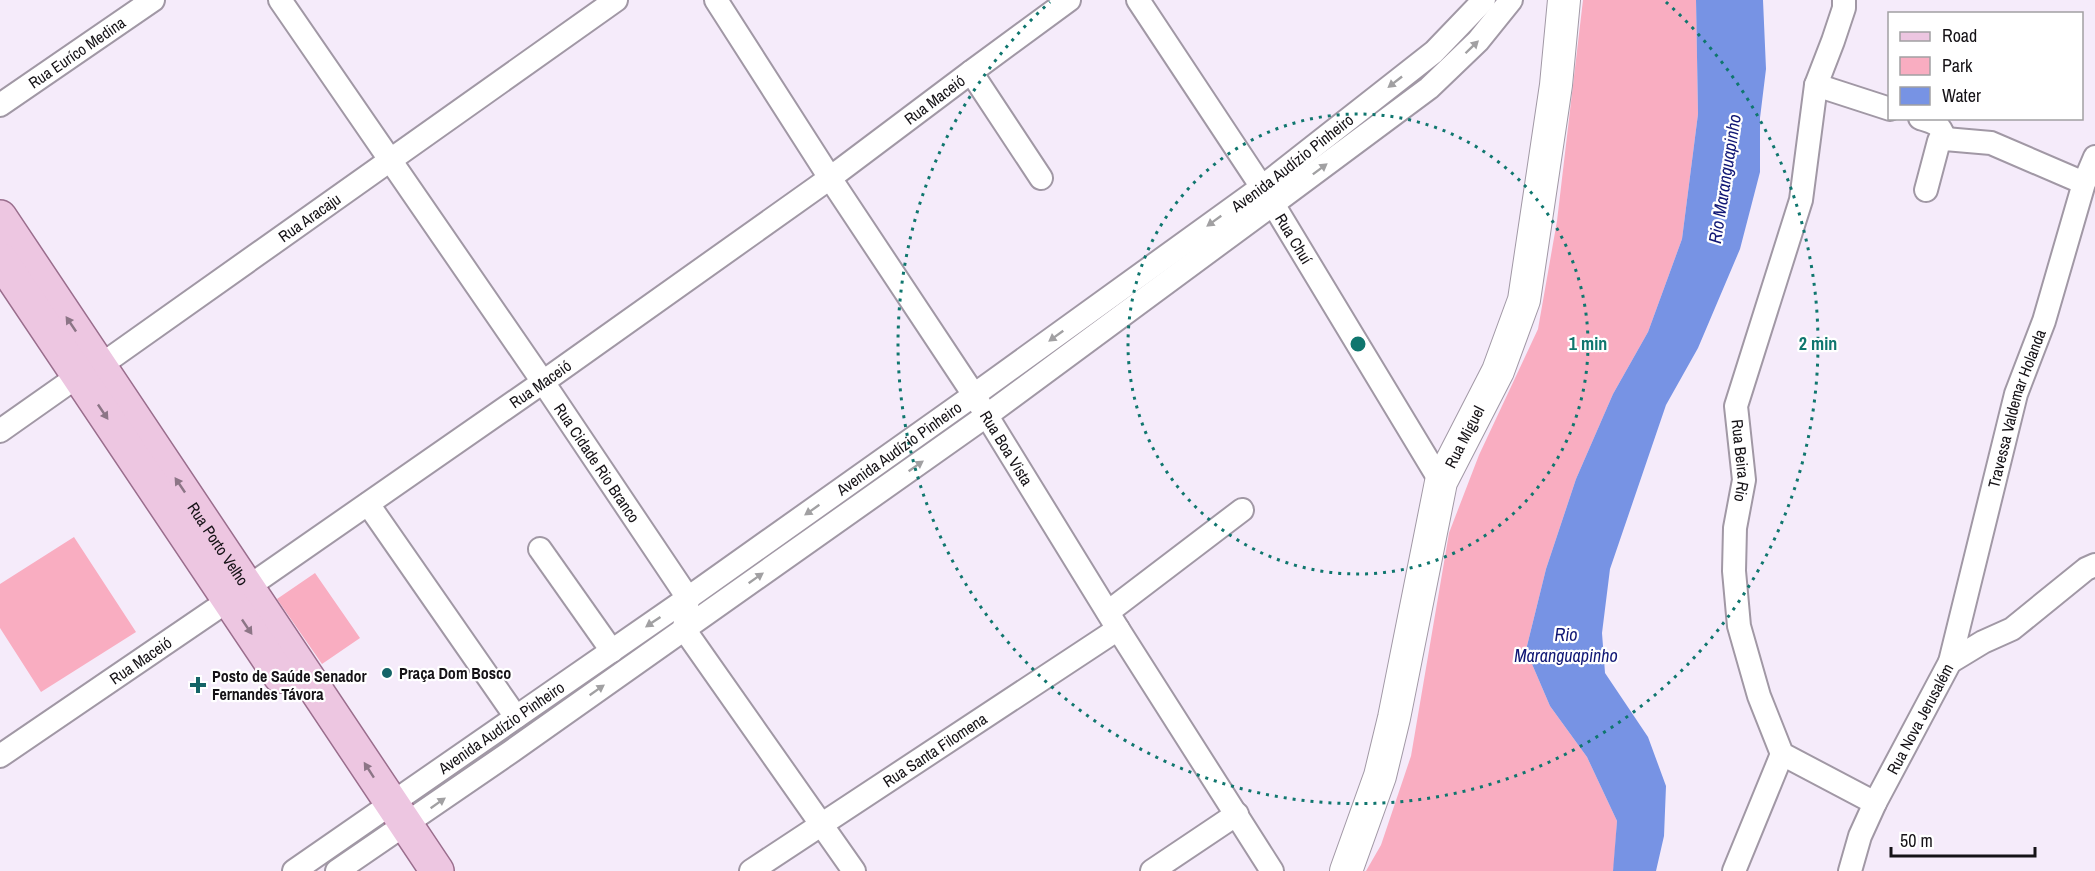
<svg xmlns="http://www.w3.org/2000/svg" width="2095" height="871" viewBox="0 0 2095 871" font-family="'Archivo Narrow',sans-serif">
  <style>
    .green { fill: #f9adc1 }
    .water { fill: #7793e4 }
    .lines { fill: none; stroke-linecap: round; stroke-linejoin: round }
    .minor-casing { stroke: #a198a5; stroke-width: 26 }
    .secondary-casing { stroke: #a198a5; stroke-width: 34 }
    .primary-casing { stroke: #9a6e8d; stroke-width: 36 }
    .minor { stroke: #fff; stroke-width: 22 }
    .secondary { stroke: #fff; stroke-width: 32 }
    .primary { stroke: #edc6e1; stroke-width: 33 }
    .oneway { fill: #a1a0a2 }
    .oneway2 { fill: #8c7586 }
    .ring { fill: none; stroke: #0f766e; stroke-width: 3; stroke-dasharray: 3 6 }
    .poi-dot { fill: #146467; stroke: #fff; stroke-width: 2 }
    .labels { text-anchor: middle; stroke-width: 4.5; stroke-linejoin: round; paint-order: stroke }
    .street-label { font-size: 16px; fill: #151216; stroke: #fff }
    .poi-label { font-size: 16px; font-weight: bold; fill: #151216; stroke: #fff; text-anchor: start }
    .water-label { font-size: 18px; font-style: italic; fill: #101775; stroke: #fff }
    .centre { fill: #0f766e; stroke: #fff; stroke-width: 3 }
    .ring-label { font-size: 18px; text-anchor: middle; font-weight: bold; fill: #0f766e; stroke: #fff; stroke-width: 4.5; stroke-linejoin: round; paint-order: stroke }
  </style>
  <rect width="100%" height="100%" fill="#f5ebfa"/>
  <path class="green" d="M1583 0H1696L1698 114 1682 239 1648 332 1613 394 1576 479 1546 569 1526 650 1550 706 1587 757 1617 821 1614 865 1613 871H1366L1381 845 1411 756 1449 533 1479 455 1538 329 1557 221Z
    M74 537 136 632 41 692 0 628V584Z
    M315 573 360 638 322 664 277 599Z"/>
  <path class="water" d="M1696 0H1763L1766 69 1760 118V172L1740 249 1698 348 1666 405 1610 569 1602 633 1605 673 1648 737 1666 786 1664 836 1656 871H1613L1617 821 1587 757 1550 706 1526 650 1546 569 1576 479 1613 394 1648 332 1682 239 1698 114Z"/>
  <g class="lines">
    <g class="minor-casing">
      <g id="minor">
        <path id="s1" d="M280 0 543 382 688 598 684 629 854 871"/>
        <path id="s2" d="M716 0 830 178 974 395 1118 629 1272 871"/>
        <path id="s3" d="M1138 0 1273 204 1441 482"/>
        <path id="s4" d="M1844 0V8L1833 41 1816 85 1801 200 1736 406 1744 480 1735 528 1734 571 1739 626 1759 696 1782 754 1875 803"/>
        <path d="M971 72 1041 178"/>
        <path d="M1816 85 1890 109"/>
        <path id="s5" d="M0 105 153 0"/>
        <path d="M1920 118C1936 123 1939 123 1945 139"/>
        <path d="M1926 190 1939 141 1945 139 1991 143 2084 183"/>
        <path id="s6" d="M0 431 78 376 111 358 616 0"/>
        <path d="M368 504 516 717"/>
        <path d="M540 549 612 651"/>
        <path d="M1108 612 1242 510"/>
        <path id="s7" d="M1950 662 2016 394 2044 321 2084 183 2095 157"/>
        <path id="s8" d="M0 756 248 587 543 382 830 178 971 72 1069 0"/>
        <path id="s9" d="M294 871 688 598 974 395 1262 187 1434 52 1484 0"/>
        <path d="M337 871 512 751 986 416 1273 204 1429 88 1478 41 1511 0"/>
        <path id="s10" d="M751 871 1118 629"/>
        <path d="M1152 871 1237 814"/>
        <path d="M1734 871 1782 754"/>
        <path id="s11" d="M1850 871 1860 836 1875 803 1950 662 1983 642 2012 629 2086 569 2095 565"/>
      </g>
    </g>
    <g class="secondary-casing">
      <g id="secondary">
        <path id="s12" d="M1346 871 1380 776 1394 718 1441 482 1498 371 1524 300 1556 85 1564 0"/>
      </g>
    </g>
    <g class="primary-casing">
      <g id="primary">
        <path id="s13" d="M0 217 437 871"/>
        <path d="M0 259 280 676"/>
      </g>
    </g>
    <use href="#minor" class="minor"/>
    <use href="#secondary" class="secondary"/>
    <use href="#primary" class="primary"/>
  </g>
  <defs><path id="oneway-solid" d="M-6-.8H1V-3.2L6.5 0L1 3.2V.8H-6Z" transform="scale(1.5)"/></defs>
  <g class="oneway">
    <use href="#oneway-solid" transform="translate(1472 47) rotate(-44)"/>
    <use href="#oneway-solid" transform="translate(1395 82) rotate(142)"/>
    <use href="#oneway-solid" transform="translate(1320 169) rotate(-37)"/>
    <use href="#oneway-solid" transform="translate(1214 221) rotate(144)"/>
    <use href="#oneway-solid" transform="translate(1056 336) rotate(144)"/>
    <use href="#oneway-solid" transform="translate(916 466) rotate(-35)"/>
    <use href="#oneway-solid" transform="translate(812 510) rotate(145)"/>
    <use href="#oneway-solid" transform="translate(756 578) rotate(-35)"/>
    <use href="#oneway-solid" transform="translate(653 622) rotate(146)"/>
    <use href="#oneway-solid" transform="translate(597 690) rotate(-35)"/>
    <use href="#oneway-solid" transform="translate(438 803) rotate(-35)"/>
  </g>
  <g class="oneway2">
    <use href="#oneway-solid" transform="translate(71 324) rotate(-124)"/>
    <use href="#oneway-solid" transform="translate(103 412) rotate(56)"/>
    <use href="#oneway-solid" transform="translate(180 485) rotate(-124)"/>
    <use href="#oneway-solid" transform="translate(247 627) rotate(56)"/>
    <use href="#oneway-solid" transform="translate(369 770) rotate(-123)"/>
  </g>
  <g class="ring">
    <circle cx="1358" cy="344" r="230"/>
    <path d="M1666 2A460 460 0 1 1 1050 2"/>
  </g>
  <g class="poi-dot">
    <circle cx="387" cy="673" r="6"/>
    <path d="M195 676h6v6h6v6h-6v6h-6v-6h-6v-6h6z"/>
  </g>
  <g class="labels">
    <g class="street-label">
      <text dy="6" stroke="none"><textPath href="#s5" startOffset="93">Rua Euríco Medina</textPath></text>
      <text dy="6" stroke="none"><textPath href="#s8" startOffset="1142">Rua Maceió</textPath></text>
      <text dy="6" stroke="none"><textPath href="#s9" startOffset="1224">Avenida Audízio Pinheiro</textPath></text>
      <text dy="6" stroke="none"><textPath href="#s6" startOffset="376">Rua Aracaju</textPath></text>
      <text dy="6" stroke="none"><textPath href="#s3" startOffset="285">Rua Chuí</textPath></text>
      <text dy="6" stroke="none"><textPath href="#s8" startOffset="656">Rua Maceió</textPath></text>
      <text dy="6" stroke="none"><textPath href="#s7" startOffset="262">Travessa Valdemar Holanda</textPath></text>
      <text dy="6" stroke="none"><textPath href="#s12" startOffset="452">Rua Miguel</textPath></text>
      <text dy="6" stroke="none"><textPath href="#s9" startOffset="738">Avenida Audízio Pinheiro</textPath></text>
      <text dy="6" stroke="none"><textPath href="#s2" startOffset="534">Rua Boa Vista</textPath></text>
      <text dy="6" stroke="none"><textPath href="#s4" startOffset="477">Rua Beira Rio</textPath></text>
      <text dy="6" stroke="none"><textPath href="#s1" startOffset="561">Rua Cidade Rio Branco</textPath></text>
      <text dy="6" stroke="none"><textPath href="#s13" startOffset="393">Rua Porto Velho</textPath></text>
      <text dy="6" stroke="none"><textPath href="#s8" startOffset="170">Rua Maceió</textPath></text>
      <text dy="6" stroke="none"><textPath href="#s11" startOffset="168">Rua Nova Jerusalém</textPath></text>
      <text dy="6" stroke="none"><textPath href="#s9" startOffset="252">Avenida Audízio Pinheiro</textPath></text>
      <text dy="6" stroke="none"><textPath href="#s10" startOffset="220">Rua Santa Filomena</textPath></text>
    </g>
    <g class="poi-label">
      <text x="399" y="679">Praça Dom Bosco</text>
      <text x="212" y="682">Posto de Saúde Senador<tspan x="212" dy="18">Fernandes Távora</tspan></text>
    </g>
    <g class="water-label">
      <text transform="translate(1725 179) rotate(-81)" y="6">Rio Maranguapinho</text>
      <text x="1566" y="641">Rio<tspan x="1566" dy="21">Maranguapinho</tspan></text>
    </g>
  </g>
  <circle cx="1358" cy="344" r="9" class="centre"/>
  <g class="ring-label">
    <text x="1588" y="350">1 min</text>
    <text x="1818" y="350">2 min</text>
  </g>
  <rect x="1888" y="12" width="195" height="108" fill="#ffffff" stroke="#a1a0a2" stroke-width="1.5"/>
  <rect x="1900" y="32" width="30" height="9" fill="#edc6e1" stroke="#a1a0a2" stroke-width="1.5"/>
  <text x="1942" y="42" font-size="18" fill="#151216">Road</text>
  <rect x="1900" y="57" width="30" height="18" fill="#f9adc1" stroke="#a1a0a2" stroke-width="1.5"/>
  <text x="1942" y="72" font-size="18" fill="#151216">Park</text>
  <rect x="1900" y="87" width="30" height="18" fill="#7793e4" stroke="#a1a0a2" stroke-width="1.5"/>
  <text x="1942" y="102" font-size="18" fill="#151216">Water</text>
  <path d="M1891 847v9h144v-9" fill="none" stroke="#151216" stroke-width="3"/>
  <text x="1900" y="847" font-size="18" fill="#151216" stroke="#ffffff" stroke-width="4.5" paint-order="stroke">50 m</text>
</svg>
